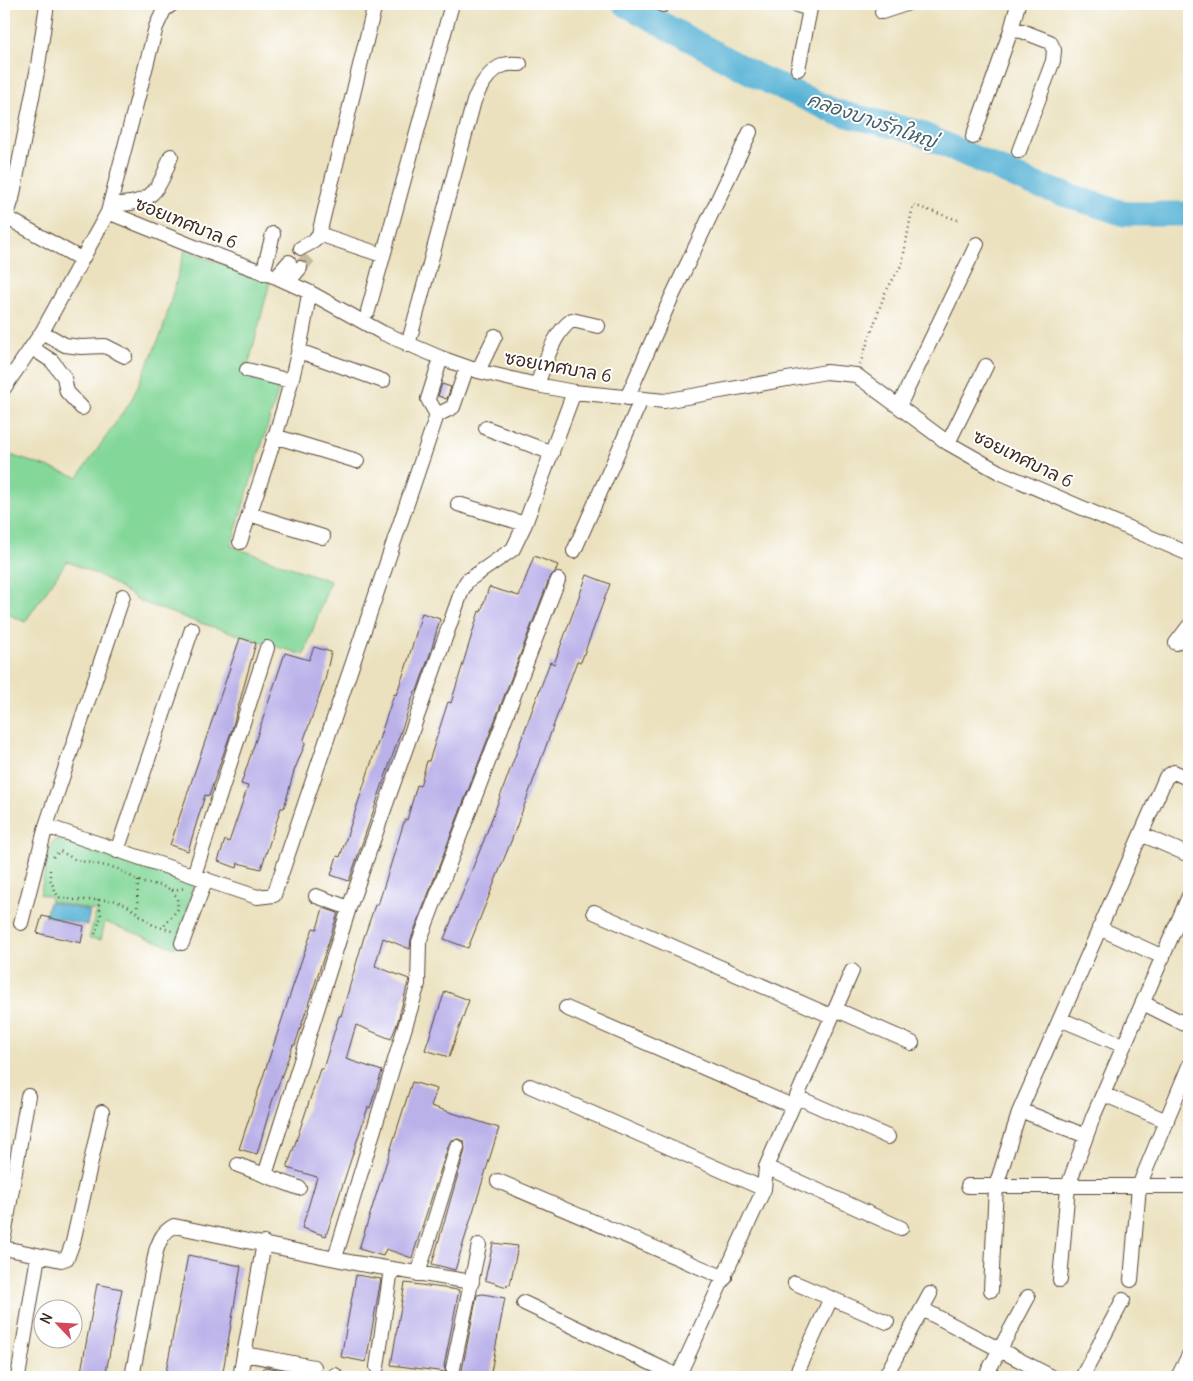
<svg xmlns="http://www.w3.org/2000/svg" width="1193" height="1381" viewBox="0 0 1193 1381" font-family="Delius,'Playpen Sans Thai',sans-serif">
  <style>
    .green { fill: #83d799; stroke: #5f805c }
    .water { fill: #57b2d5; stroke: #496e7a }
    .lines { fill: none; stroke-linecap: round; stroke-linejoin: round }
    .river { stroke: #57b2d5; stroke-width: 25 }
    .building { fill: #bab1e9 }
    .minor-tunnel { stroke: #c8bc9e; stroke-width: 14; stroke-dasharray: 14 7; stroke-linecap: butt }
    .minor-casing { stroke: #554536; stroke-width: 16 }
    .path { stroke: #554536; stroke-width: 2.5; stroke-dasharray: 1 4; stroke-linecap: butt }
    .minor { stroke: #fff; stroke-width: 14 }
    .labels { text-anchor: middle; stroke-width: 4; stroke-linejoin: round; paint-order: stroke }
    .street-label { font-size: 18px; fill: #3b2a1e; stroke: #fff }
    .water-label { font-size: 19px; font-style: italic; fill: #466067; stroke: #fff }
  </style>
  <rect width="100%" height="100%" fill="#fff"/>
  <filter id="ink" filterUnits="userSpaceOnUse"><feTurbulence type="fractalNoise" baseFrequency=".02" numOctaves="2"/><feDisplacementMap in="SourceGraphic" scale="10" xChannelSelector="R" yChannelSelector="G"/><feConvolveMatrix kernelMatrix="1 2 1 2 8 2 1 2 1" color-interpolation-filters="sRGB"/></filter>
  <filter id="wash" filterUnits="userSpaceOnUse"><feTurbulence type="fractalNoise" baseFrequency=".0096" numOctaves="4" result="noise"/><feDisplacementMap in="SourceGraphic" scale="20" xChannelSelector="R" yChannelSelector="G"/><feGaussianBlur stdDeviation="1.12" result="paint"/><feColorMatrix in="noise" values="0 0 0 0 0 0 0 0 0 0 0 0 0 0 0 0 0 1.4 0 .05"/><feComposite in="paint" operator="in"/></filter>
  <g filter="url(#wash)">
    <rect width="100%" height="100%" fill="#ebe1be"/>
    <path class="green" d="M185 250 270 282 245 378 280 385 231 546 330 581 304 655 191 620 142 602 104 578 67 561 25 622 4 612V453L78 477 131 401 162 332Z
      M57 840 193 885V893L175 948 105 922 101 940 89 938 96 911 50 901 51 897 40 894 52 842Z"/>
    <path class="water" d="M49 902 90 911 87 925 45 916Z"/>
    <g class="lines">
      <path class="river" d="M625 4 759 77 836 112 917 132 1030 183 1125 214H1189"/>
    </g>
    <g id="blocks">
      <path class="building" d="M442 384 451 387 447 399 438 396Z
        M534 556 558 565 555 572 550 577 411 939 410 949 383 938 375 966 409 979 397 1024 391 1039 356 1025 346 1059 382 1071 370 1108 368 1107 326 1236 302 1228 317 1177 287 1168 320 1069H323L339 1016H341L364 937 375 905H378L405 819 407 820 417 785 420 786 427 761H429L448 702 451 703 479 611 481 612 489 587 519 596Z
        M587 575 610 584 581 662 577 661 512 839 468 948 444 939 484 840 550 662 554 664Z
        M422 613 440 619 431 651 417 691H415L349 881 331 875 337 856 340 857 348 833 394 694 396 695 406 667Z
        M240 638 256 643 232 729 209 796 205 795 188 851 170 845Z
        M314 647 331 652 325 680 303 742H306L294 771 284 808H281L261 869 238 863 237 868 218 861 225 840 229 842 248 786 241 784 285 653 309 660Z
        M323 908 338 913 295 1045H293L272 1102 257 1154 239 1149 303 956 313 928 317 929Z
        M42 916 84 926 81 943 37 933Z
        M445 991 469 1000 449 1057 425 1050Z
        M412 1082 437 1089 431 1106 499 1128 455 1270 432 1264 465 1150 464 1141 459 1139 451 1140 449 1144 412 1258 386 1249 383 1256 359 1249Z
        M493 1243 518 1246 510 1285 507 1284V1287L485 1280Z
        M188 1255 241 1266 222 1377H165Z
        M356 1275 381 1279 366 1362 341 1357Z
        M405 1283 459 1290 444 1366 446 1372 391 1365Z
        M97 1284 122 1289 105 1377H80Z
        M483 1294 505 1298 490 1377H464L459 1375 462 1370 477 1295Z
        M264 1367 289 1371 288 1377H262Z"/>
    </g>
  </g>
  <g filter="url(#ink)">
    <use href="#blocks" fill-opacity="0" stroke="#554536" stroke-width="1"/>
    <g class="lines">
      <path class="minor-tunnel" d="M300 268 311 255"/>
      <g class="minor-casing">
        <path id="minor" d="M794 4 810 9
          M1018 4 1011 30 1022 31 1050 42 1054 50 1053 61 1019 151
          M663 5V4
          M882 12 906 4
          M798 69 811 4
          M973 137 1011 30
          M111 204C152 205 158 192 171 156
          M108 212 197 248 276 277 309 292 383 333 441 358 478 371 537 385 574 392 664 401 826 372 856 375 948 443 999 472 1189 554
          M4 216 81 259
          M6 218 12 199 37 72 47 4
          M319 234 375 4
          M301 248 314 241 319 234 382 255
          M263 273 273 234
          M276 277 289 262
          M288 282 300 268
          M368 311 452 4
          M42 332 65 345 81 347 105 346 125 356
          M408 345 474 101C479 88 489 70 504 65 508 63 516 64 520 64
          M32 348 52 361 64 377 67 392 82 408
          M299 351 383 381
          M247 370 290 381
          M478 371 495 336
          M537 385C545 364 553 333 572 320L598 326
          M4 388 42 332 108 212 156 27 164 10 172 4
          M627 398 667 307 750 132
          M899 406 977 244
          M437 415 428 399 441 358
          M437 415 453 407 467 367
          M486 428 552 453
          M274 436 357 461
          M948 443 986 366
          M458 504 525 524
          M249 514 323 537
          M240 542C267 461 298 378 309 292
          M574 551 641 400
          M1176 643 1189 626
          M46 826 257 897 274 895 437 415
          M1141 834 1189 855
          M117 851 192 629
          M194 875 267 648
          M316 896 349 908
          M594 912 831 1016
          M21 923 46 826 123 596
          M1099 928 1163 957
          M182 943 206 879
          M1143 1003 1189 1026
          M566 1008 792 1106
          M835 1009 912 1043
          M1060 1019 1124 1046
          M530 1086 764 1189
          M1103 1094 1167 1121
          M797 1097 888 1137
          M1020 1110 1086 1136
          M238 1165 299 1188
          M766 1167 901 1228
          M265 1175 349 908 462 590 467 581 513 549 525 524 574 392
          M498 1181 725 1278
          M968 1186H1189
          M4 1236 28 1096
          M4 1248 61 1260 67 1258 73 1242 102 1112
          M335 1258 418 984 419 942 558 580
          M418 1274 457 1147
          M1060 1280 1068 1186 1093 1117 1189 896
          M1131 1280 1139 1186 1189 1066
          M795 1283 887 1322
          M991 1290 996 1186 1020 1110 1166 777 1174 772 1189 779
          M524 1303 678 1376
          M922 1309 1052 1377
          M244 1354 314 1367
          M377 1367 391 1269
          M453 1368 479 1245
          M18 1377 38 1256
          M132 1377 156 1251C160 1239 163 1232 174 1226L355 1263 472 1282
          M240 1377 264 1243
          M334 1377 335 1375
          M678 1377 764 1189 766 1167 852 971
          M795 1377 831 1298
          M885 1377 930 1294
          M985 1377 1028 1297
          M1082 1377 1123 1300
          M1178 1377 1189 1355"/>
      </g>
      <path class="path" d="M860 364 885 293 902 264 913 205 961 221
        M53 857 60 851 76 860 116 868 143 883 159 885 172 890 177 898 178 909 163 927
        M50 870V879L58 897 75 900H113L125 904 153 925 172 931
        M172 890 186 888
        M137 912 138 880
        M95 934 101 916 98 899"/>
      <use href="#minor" class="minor"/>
    </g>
  </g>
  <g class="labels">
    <g class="street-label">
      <text transform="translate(186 223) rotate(22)" y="6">ซอยเทศบาล 6</text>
      <text transform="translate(558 367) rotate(10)" y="6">ซอยเทศบาล 6</text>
      <text transform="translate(1023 459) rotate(26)" y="6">ซอยเทศบาล 6</text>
    </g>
    <g class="water-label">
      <text transform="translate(872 120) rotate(19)" y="7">คลองบางรักใหญ่</text>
    </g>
  </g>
  <rect width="1193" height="1381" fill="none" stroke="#fff" stroke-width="20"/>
  <g transform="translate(58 1324) rotate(295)"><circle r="24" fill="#ffffff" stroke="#b1aaa5"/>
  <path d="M0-4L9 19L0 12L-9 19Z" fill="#d1495b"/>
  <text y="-8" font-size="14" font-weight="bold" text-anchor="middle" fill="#3b2a1e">N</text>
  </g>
</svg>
